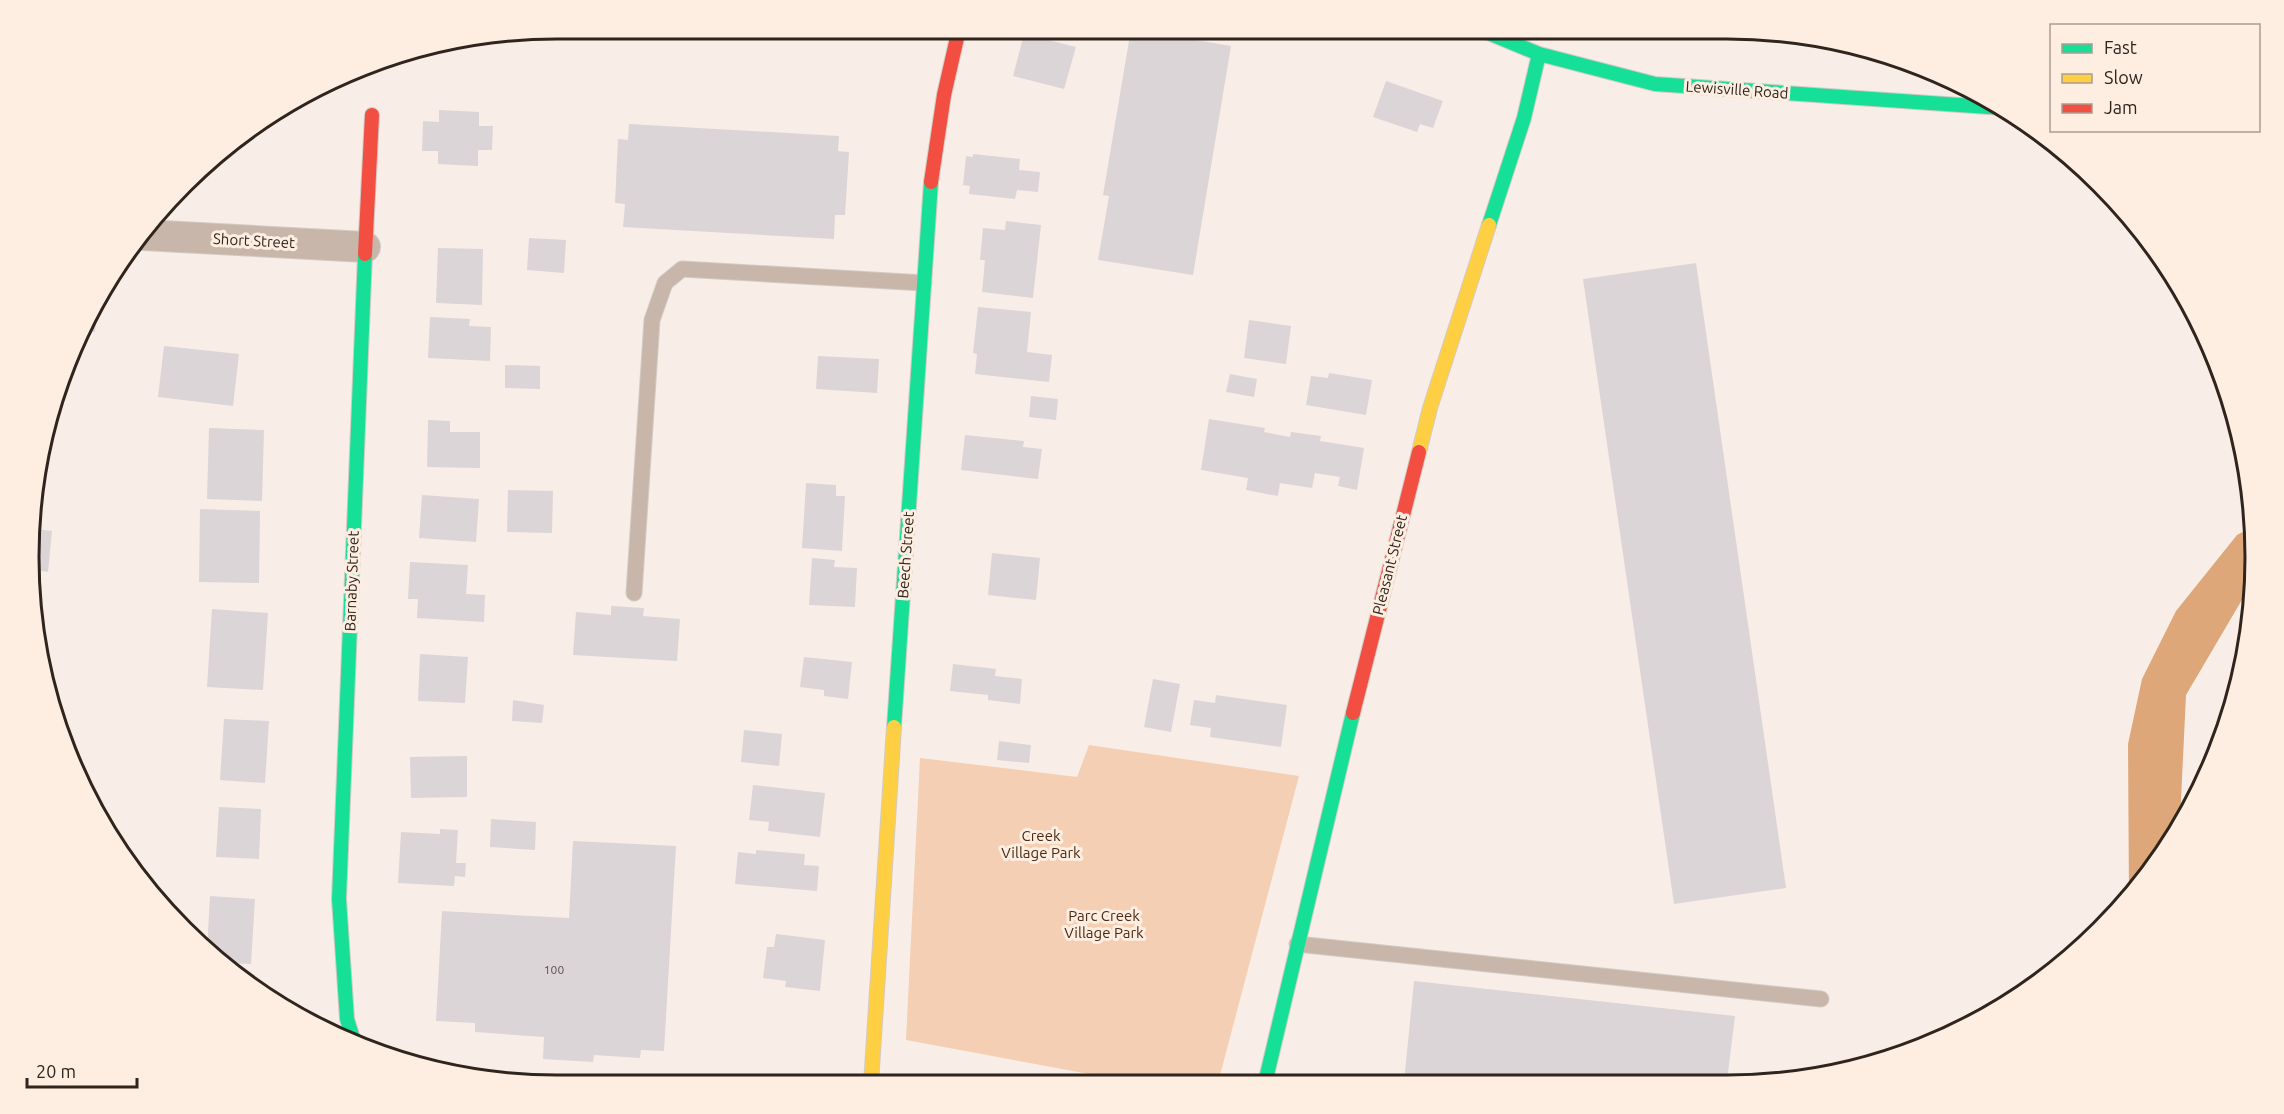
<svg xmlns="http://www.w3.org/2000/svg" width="2284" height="1114" viewBox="0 0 2284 1114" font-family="Ubuntu,sans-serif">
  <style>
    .green { fill: #f4cfb3 }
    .water { fill: #dda77a }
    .building { fill: #dbd5d8 }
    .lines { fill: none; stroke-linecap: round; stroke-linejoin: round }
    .lane-casing { stroke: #d2cbc4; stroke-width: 17 }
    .street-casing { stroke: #d2cbc4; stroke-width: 32 }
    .fast-casing { stroke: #d2cbc4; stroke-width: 16 }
    .slow-casing { stroke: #d2cbc4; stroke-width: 16 }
    .jam-casing { stroke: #d2cbc4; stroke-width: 16 }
    .lane { stroke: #c7b6a9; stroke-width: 15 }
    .street { stroke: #c7b6a9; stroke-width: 30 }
    .fast { stroke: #16e098; stroke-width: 14 }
    .slow { stroke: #ffcf43; stroke-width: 14 }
    .jam { stroke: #f24e42; stroke-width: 14 }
    .labels { text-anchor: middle; stroke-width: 6; stroke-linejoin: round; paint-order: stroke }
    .number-label { font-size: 12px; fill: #5a514c }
    .street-label { font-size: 15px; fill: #2f251d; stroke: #feede1 }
    .park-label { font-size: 15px; fill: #4a2b12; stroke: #feede1 }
    .rim { fill: none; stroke: #2f251d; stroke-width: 3 }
  </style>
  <rect width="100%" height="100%" fill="#f8eee7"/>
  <path class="green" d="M1089 745 1299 776 1218 1083H1138L906 1040 920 758 1077 777Z"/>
  <path class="water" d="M2252 527 2255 557 2253 581 2186 695 2180 821 2146 878 2129 896 2128 744 2142 679 2176 611 2237 535Z"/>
  <path class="building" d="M1131 29 1231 46 1193 275 1098 260 1109 196 1103 195Z
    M1024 34 1076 47 1064 89 1013 76Z
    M1386 81 1443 101 1433 128 1420 124 1417 132 1373 117Z
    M439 110 479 112V126H493L492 150H478V166L438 164V151H422L423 121 439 122Z
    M629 124 839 136 838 151 849 152 845 215H835L834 239 623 227 625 204 615 203 618 139 628 140Z
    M973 154 1020 159 1019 170 1040 172 1038 192 1017 190 1015 199 969 194 970 186 963 185 966 156 973 157Z
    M1006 221 1041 225 1033 298 982 292 985 260H980L983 228 1005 230Z
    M529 238 566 240 564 273 527 270Z
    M438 248 483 249 482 305 436 303Z
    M1696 263 1786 888 1674 904 1583 279Z
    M98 300 95 332 82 330Z
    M978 307 1031 312 1027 352 1052 355 1049 382 975 374 977 354 973 353Z
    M430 317 470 319 469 326 491 327 490 361 428 358Z
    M1249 320 1291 326 1286 364 1244 358Z
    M164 346 239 354 233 406 158 397Z
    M818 356 879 359 877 393 816 389Z
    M505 365 540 366V389L505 388Z
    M1329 373 1372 380 1366 415 1306 405 1311 376 1328 378Z
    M1230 374 1257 379 1254 397 1226 392Z
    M57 394 54 436 44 435Z
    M1031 396 1058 399 1056 420 1029 417Z
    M1209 419 1265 428 1264 432 1290 437 1291 432 1321 436 1320 441 1364 448 1357 490 1338 486 1340 477 1315 473 1312 488 1280 483 1278 496 1246 490 1248 478 1201 470Z
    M428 420 450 421V432H480V468L427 467Z
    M209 428 264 430 262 501 207 499Z
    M965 435 1024 441 1023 447 1042 449 1038 479 961 470Z
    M806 483 836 485V496H845L842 551 802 548Z
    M508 490 553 491 552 533 507 532Z
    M422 495 479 499 476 542 419 538Z
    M200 509 260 511 259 583 199 582Z
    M36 529 52 531 48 572 35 570Z
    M992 553 1040 558 1036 600 988 595Z
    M812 558 835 560 834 567 857 568 855 607 809 605Z
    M410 562 468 565 466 594 485 595 484 622 417 618 418 599H408Z
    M611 606 644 608 643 616 680 619 677 661 573 655 576 612 611 615Z
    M212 609 268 613 263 690 207 687Z
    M37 639H43L42 655Z
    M420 654 468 657 465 703 418 701Z
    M804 657 852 662 848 699 824 696V690L800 687Z
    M953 664 996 669 995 676 1022 679 1020 704 988 700V695L950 691Z
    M1153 679 1180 684 1171 732 1144 727Z
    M1216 695 1287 705 1281 747 1210 737 1211 728 1190 725 1194 700 1215 703Z
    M513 700 544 705 542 723 512 721Z
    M224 719 269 721 265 783 220 780Z
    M744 730 782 734 779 766 741 762Z
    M999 741 1031 745 1029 763 997 760Z
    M467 756V797L411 798 410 757Z
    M753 785 825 793 820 837 768 831 769 822 749 820Z
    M219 807 261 809 259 859 216 857Z
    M491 819 536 822 535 850 490 847Z
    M440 829 458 830 456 863H466L465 877 455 876 454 886 398 883 401 832 440 834Z
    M573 841 676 846 664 1051 641 1050 640 1058 594 1055 593 1062 543 1059 544 1037 475 1032V1023L436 1021 442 911 569 918Z
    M756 850 805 854 804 865 819 866 817 891 735 884 738 852 756 854Z
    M210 896 255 899 251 964 222 963 207 950Z
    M776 934 825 940 820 991 785 987 786 981 763 978 767 947H774Z
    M1414 981 1735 1016 1727 1081 1404 1082Z"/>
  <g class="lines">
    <g class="lane-casing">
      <path id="lane" d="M634 593 652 320 665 283 682 269 924 283
        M1297 944 1821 999"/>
    </g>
    <g class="street-casing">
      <path id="street" d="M144 235 365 247"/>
    </g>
    <g class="fast-casing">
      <path id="fast" d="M1479 29 1539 54 1655 84 2003 108
        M1489 225 1524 118 1539 54
        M894 727 931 182
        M355 1045 347 1019 339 899 365 254
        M1265 1083 1353 713"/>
    </g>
    <g class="slow-casing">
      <path id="slow" d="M1419 452 1430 408 1489 225
        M871 1084 894 727"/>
    </g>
    <g class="jam-casing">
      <path id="jam" d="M931 182 944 95 959 29
        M365 254 372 115
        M1353 713 1419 452"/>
    </g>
    <use href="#lane" class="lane"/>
    <use href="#street" class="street"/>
    <use href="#fast" class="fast"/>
    <use href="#slow" class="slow"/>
    <use href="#jam" class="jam"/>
  </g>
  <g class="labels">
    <g class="number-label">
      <text x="554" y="974">100</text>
    </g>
    <g class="street-label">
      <text transform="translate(1737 90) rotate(4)" y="5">Lewisville Road</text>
      <text transform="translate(254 241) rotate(3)" y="5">Short Street</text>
      <text transform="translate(906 555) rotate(-86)" y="5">Beech Street</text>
      <text transform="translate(1390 565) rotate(-76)" y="5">Pleasant Street</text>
      <text transform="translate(352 581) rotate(-88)" y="5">Barnaby Street</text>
    </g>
    <g class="park-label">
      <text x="1041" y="841">Creek<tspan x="1041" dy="17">Village Park</tspan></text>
      <text x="1104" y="921">Parc Creek<tspan x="1104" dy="17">Village Park</tspan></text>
    </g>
  </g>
  <path d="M0 0H2284V1114H0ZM557 39H1727A518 518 0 0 1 2245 557V557A518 518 0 0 1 1727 1075H557A518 518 0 0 1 39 557V557A518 518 0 0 1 557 39Z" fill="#feede1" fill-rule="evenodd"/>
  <path class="rim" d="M557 39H1727A518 518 0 0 1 2245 557V557A518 518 0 0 1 1727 1075H557A518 518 0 0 1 39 557V557A518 518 0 0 1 557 39Z"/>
  <rect x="2050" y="24" width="210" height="108" fill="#feede1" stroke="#ab9d93" stroke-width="1.5"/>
  <rect x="2062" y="44" width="30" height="9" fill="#16e098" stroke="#ab9d93" stroke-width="1.5"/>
  <text x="2104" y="54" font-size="18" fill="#2f251d">Fast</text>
  <rect x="2062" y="74" width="30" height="9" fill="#ffcf43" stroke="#ab9d93" stroke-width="1.5"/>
  <text x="2104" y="84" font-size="18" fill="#2f251d">Slow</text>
  <rect x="2062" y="104" width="30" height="9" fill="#f24e42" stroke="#ab9d93" stroke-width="1.5"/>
  <text x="2104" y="114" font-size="18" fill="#2f251d">Jam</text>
  <path d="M27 1078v9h110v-9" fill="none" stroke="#2f251d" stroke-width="3"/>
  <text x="36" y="1078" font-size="18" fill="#2f251d" stroke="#feede1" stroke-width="4.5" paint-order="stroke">20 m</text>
</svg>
